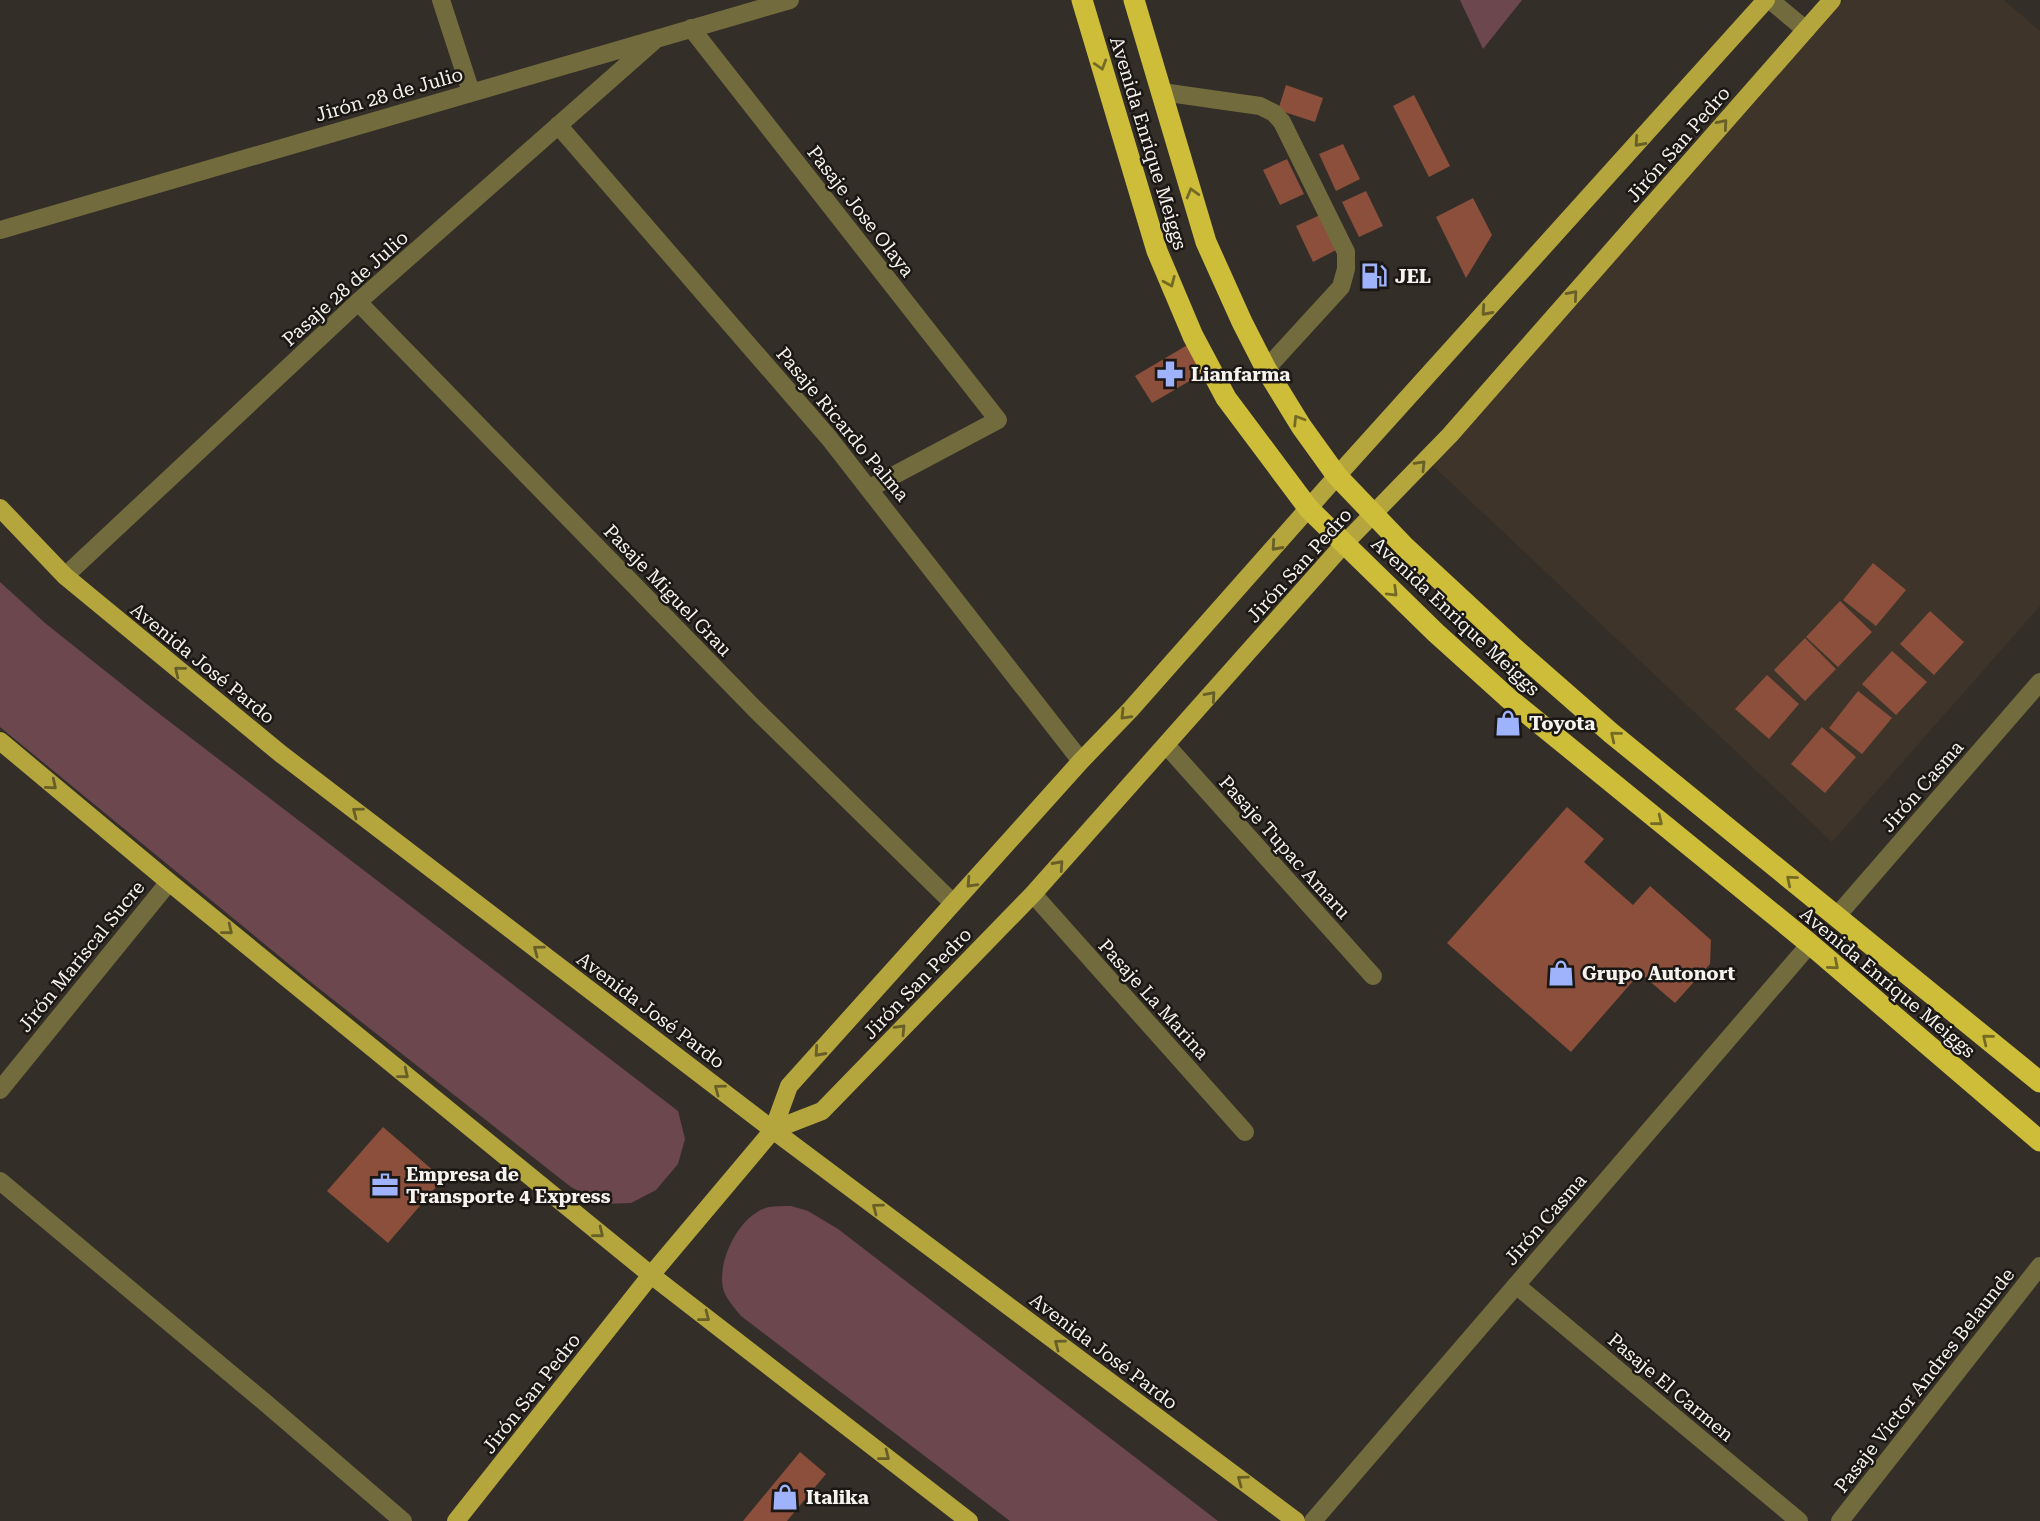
<svg xmlns="http://www.w3.org/2000/svg" width="2040" height="1521" viewBox="0 0 2040 1521" font-family="'Roboto Serif',serif">
  <style>
    .built { fill: #3f3429 }
    .green { fill: #6d474e }
    .building { fill: #8b4f3c }
    .lines { fill: none; stroke-linecap: round; stroke-linejoin: round }
    .minor { stroke: #726b3d; stroke-width: 18 }
    .major { stroke: #b4a63d; stroke-width: 18 }
    .highway { stroke: #cebd39; stroke-width: 21 }
    .oneway { stroke: #746a26 }
    .oneway2 { stroke: #675e28 }
    .labels { text-anchor: middle; stroke-width: 5; stroke-linejoin: round; paint-order: stroke }
    .street-label { font-size: 19px; fill: #f6f2ee; stroke: #1a1714 }
    .poi-label { font-size: 19px; font-weight: bold; fill: #f6f2ee; stroke: #1a1714; text-anchor: start }
  </style>
  <rect width="100%" height="100%" fill="#342e28"/>
  <path class="built" d="M1844 0H2004L2040 31V606L1832 842 1429 462Z"/>
  <path class="green" d="M1460 0H1522L1483 49Z
    M0 582 45 623 153 709 678 1111 685 1139 678 1164 656 1190 631 1203 602 1204 571 1187 312 983 0 727Z
    M791 1206 808 1211 838 1229 1218 1521H1010L741 1316C735 1308 725 1298 723 1288 717 1260 740 1214 769 1207 776 1206 784 1206 791 1206Z"/>
  <path class="building" d="M1286 85 1323 98 1315 122 1278 110Z
    M1414 95 1450 166 1429 177 1393 106Z
    M1343 144 1360 179 1336 191 1319 154Z
    M1287 159 1304 194 1280 205 1263 170Z
    M1366 191 1383 226 1359 237 1342 202Z
    M1473 198 1492 235 1466 278 1436 217Z
    M1320 215 1336 250 1313 262 1296 226Z
    M1189 344 1205 372 1152 403 1135 376Z
    M1873 563 1906 590 1876 626 1843 600Z
    M1840 601 1872 632 1838 667 1806 637Z
    M1930 611 1964 642 1934 675 1900 644Z
    M1805 638 1836 669 1805 701 1774 670Z
    M1892 651 1927 682 1896 715 1862 684Z
    M1767 675 1799 704 1769 739 1735 709Z
    M1858 691 1892 718 1862 754 1829 728Z
    M1822 727 1856 757 1825 793 1791 764Z
    M1567 807 1604 839 1584 862 1633 905 1650 886 1711 940 1710 964 1675 1003 1640 973 1571 1052 1447 943Z
    M383 1127 443 1179 388 1243 327 1191Z
    M800 1452 826 1474 787 1521H743Z"/>
  <g class="lines">
    <path class="minor" d="M441 0 471 92
      M1770 0 1806 30
      M691 28 998 420 870 488
      M1162 92 1260 106 1274 113 1282 122 1346 252V269L1341 287 1266 369
      M558 125 829 438 1081 761
      M0 230 790 0
      M358 302 754 708 953 903
      M65 576 358 302 654 41
      M1167 746 1373 976
      M1033 894 1245 1132
      M1836 917 2040 682
      M0 1090 169 882
      M0 1181 268 1405 403 1521
      M1516 1285 1799 1521
      M1313 1521 1810 944
      M1840 1521 2040 1266"/>
    <path class="major" d="M0 508 65 576 281 754 773 1130 1296 1521
      M0 741 169 882 651 1275 969 1521
      M773 1130 822 1111 1033 894 1344 544 1450 435 1832 0
      M456 1521 651 1275 773 1130 789 1086 1081 761 1131 709 1337 476 1766 0"/>
    <path class="highway" d="M1082 0 1157 251 1193 336 1226 398 1309 509 1436 633 1507 697 1810 944 2040 1141
      M1134 0 1206 242 1242 322 1266 369 1301 426 1337 476 1405 547 1514 648 1611 733 2040 1082"/>
  </g>
  <defs><path id="oneway-chevron" d="M-2-3.5L2.5 0L-2 3.5" fill="none" stroke-width="1.6" stroke-linecap="round" stroke-linejoin="round" transform="scale(1.75)"/></defs>
  <g class="oneway">
    <use href="#oneway-chevron" transform="translate(1101 65) rotate(73)"/>
    <use href="#oneway-chevron" transform="translate(1192 193) rotate(-106)"/>
    <use href="#oneway-chevron" transform="translate(1170 282) rotate(67)"/>
    <use href="#oneway-chevron" transform="translate(1298 420) rotate(-122)"/>
    <use href="#oneway-chevron" transform="translate(1393 592) rotate(44)"/>
    <use href="#oneway-chevron" transform="translate(1615 736) rotate(-141)"/>
    <use href="#oneway-chevron" transform="translate(1658 821) rotate(39)"/>
    <use href="#oneway-chevron" transform="translate(1791 880) rotate(-140)"/>
    <use href="#oneway-chevron" transform="translate(1834 965) rotate(40)"/>
    <use href="#oneway-chevron" transform="translate(1987 1039) rotate(-141)"/>
  </g>
  <g class="oneway2">
    <use href="#oneway-chevron" transform="translate(1723 124) rotate(-49)"/>
    <use href="#oneway-chevron" transform="translate(1639 142) rotate(132)"/>
    <use href="#oneway-chevron" transform="translate(1573 295) rotate(-49)"/>
    <use href="#oneway-chevron" transform="translate(1486 311) rotate(132)"/>
    <use href="#oneway-chevron" transform="translate(1421 465) rotate(-46)"/>
    <use href="#oneway-chevron" transform="translate(1276 546) rotate(132)"/>
    <use href="#oneway-chevron" transform="translate(179 671) rotate(-141)"/>
    <use href="#oneway-chevron" transform="translate(1211 696) rotate(-49)"/>
    <use href="#oneway-chevron" transform="translate(1125 715) rotate(134)"/>
    <use href="#oneway-chevron" transform="translate(52 785) rotate(40)"/>
    <use href="#oneway-chevron" transform="translate(357 812) rotate(-143)"/>
    <use href="#oneway-chevron" transform="translate(1059 865) rotate(-48)"/>
    <use href="#oneway-chevron" transform="translate(971 883) rotate(133)"/>
    <use href="#oneway-chevron" transform="translate(228 930) rotate(39)"/>
    <use href="#oneway-chevron" transform="translate(538 950) rotate(-143)"/>
    <use href="#oneway-chevron" transform="translate(901 1029) rotate(-46)"/>
    <use href="#oneway-chevron" transform="translate(819 1052) rotate(132)"/>
    <use href="#oneway-chevron" transform="translate(404 1074) rotate(39)"/>
    <use href="#oneway-chevron" transform="translate(719 1089) rotate(-143)"/>
    <use href="#oneway-chevron" transform="translate(877 1208) rotate(-143)"/>
    <use href="#oneway-chevron" transform="translate(599 1233) rotate(39)"/>
    <use href="#oneway-chevron" transform="translate(705 1317) rotate(38)"/>
    <use href="#oneway-chevron" transform="translate(1059 1344) rotate(-143)"/>
    <use href="#oneway-chevron" transform="translate(885 1456) rotate(38)"/>
    <use href="#oneway-chevron" transform="translate(1242 1480) rotate(-143)"/>
  </g>
  <defs>
    <g id="fuel-bare" transform="scale(2.1)"><path d="M-5.5-6h7V0h2V4h1.3V-2.5L3-4.5l.8-.8L6-3V5H2.5V1h-1V6h-7ZM-4.2-4.7v3.2H.2V-4.7Z" fill="#9fb3fd" stroke="#1a1714" stroke-width="2.5" paint-order="stroke"/></g>
    <g id="pharmacy-bare" transform="scale(2.1)"><path d="M-2-6h4v4h4v4h-4v4h-4v-4h-4v-4h4Z" fill="#9fb3fd" stroke="#1a1714" stroke-width="2.5" paint-order="stroke"/></g>
    <g id="shop-bare" transform="scale(2.1)"><path d="M-5-2.5h2.3a2.7 3.5 0 0 1 5.4 0H5L5.5 6h-11ZM-1.5-2.5h3a1.5 2.3 0 0 0-3 0Z" fill="#9fb3fd" stroke="#1a1714" stroke-width="2.5" paint-order="stroke"/></g>
    <g id="office-bare" transform="scale(2.1)"><path d="M-6-3h4V-5.5h4V-3h4V5H-6ZM-1-4.5V-3h2v-1.5ZM-6 0V1H6V0Z" fill="#9fb3fd" stroke="#1a1714" stroke-width="2.5" paint-order="stroke"/></g>
  </defs>
  <g fill-rule="evenodd">
    <use href="#fuel-bare" x="1374" y="276"/>
    <use href="#pharmacy-bare" x="1170" y="374"/>
    <use href="#shop-bare" x="1508" y="723"/>
    <use href="#shop-bare" x="1561" y="973"/>
    <use href="#office-bare" x="385" y="1185"/>
    <use href="#shop-bare" x="785" y="1497"/>
  </g>
  <g class="labels">
    <g class="street-label">
      <text transform="translate(389 94) rotate(-16)" y="7">Jirón 28 de Julio</text>
      <text transform="translate(1149 143) rotate(73)" y="7">Avenida Enrique Meiggs</text>
      <text transform="translate(1678 144) rotate(-49)" y="7">Jirón San Pedro</text>
      <text transform="translate(861 211) rotate(52)" y="7">Pasaje Jose Olaya</text>
      <text transform="translate(345 288) rotate(-42)" y="7">Pasaje 28 de Julio</text>
      <text transform="translate(843 424) rotate(50)" y="7">Pasaje Ricardo Palma</text>
      <text transform="translate(1299 565) rotate(-48)" y="7">Jirón San Pedro</text>
      <text transform="translate(668 590) rotate(46)" y="7">Pasaje Miguel Grau</text>
      <text transform="translate(1456 616) rotate(43)" y="7">Avenida Enrique Meiggs</text>
      <text transform="translate(203 663) rotate(39)" y="7">Avenida José Pardo</text>
      <text transform="translate(1922 786) rotate(-49)" y="7">Jirón Casma</text>
      <text transform="translate(1285 847) rotate(48)" y="7">Pasaje Tupac Amaru</text>
      <text transform="translate(81 956) rotate(-51)" y="7">Jirón Mariscal Sucre</text>
      <text transform="translate(1888 982) rotate(40)" y="7">Avenida Enrique Meiggs</text>
      <text transform="translate(917 983) rotate(-46)" y="7">Jirón San Pedro</text>
      <text transform="translate(1154 999) rotate(48)" y="7">Pasaje La Marina</text>
      <text transform="translate(651 1010) rotate(37)" y="7">Avenida José Pardo</text>
      <text transform="translate(1545 1219) rotate(-49)" y="7">Jirón Casma</text>
      <text transform="translate(1104 1351) rotate(37)" y="7">Avenida José Pardo</text>
      <text transform="translate(1924 1380) rotate(-52)" y="7">Pasaje Victor Andres Belaunde</text>
      <text transform="translate(1671 1387) rotate(40)" y="7">Pasaje El Carmen</text>
      <text transform="translate(531 1393) rotate(-52)" y="7">Jirón San Pedro</text>
    </g>
    <g class="poi-label">
      <text x="1395" y="283">JEL</text>
      <text x="1191" y="381">Lianfarma</text>
      <text x="1529" y="730">Toyota</text>
      <text x="1582" y="980">Grupo Autonort</text>
      <text x="406" y="1181">Empresa de<tspan x="406" dy="22">Transporte 4 Express</tspan></text>
      <text x="806" y="1504">Italika</text>
    </g>
  </g>
</svg>
